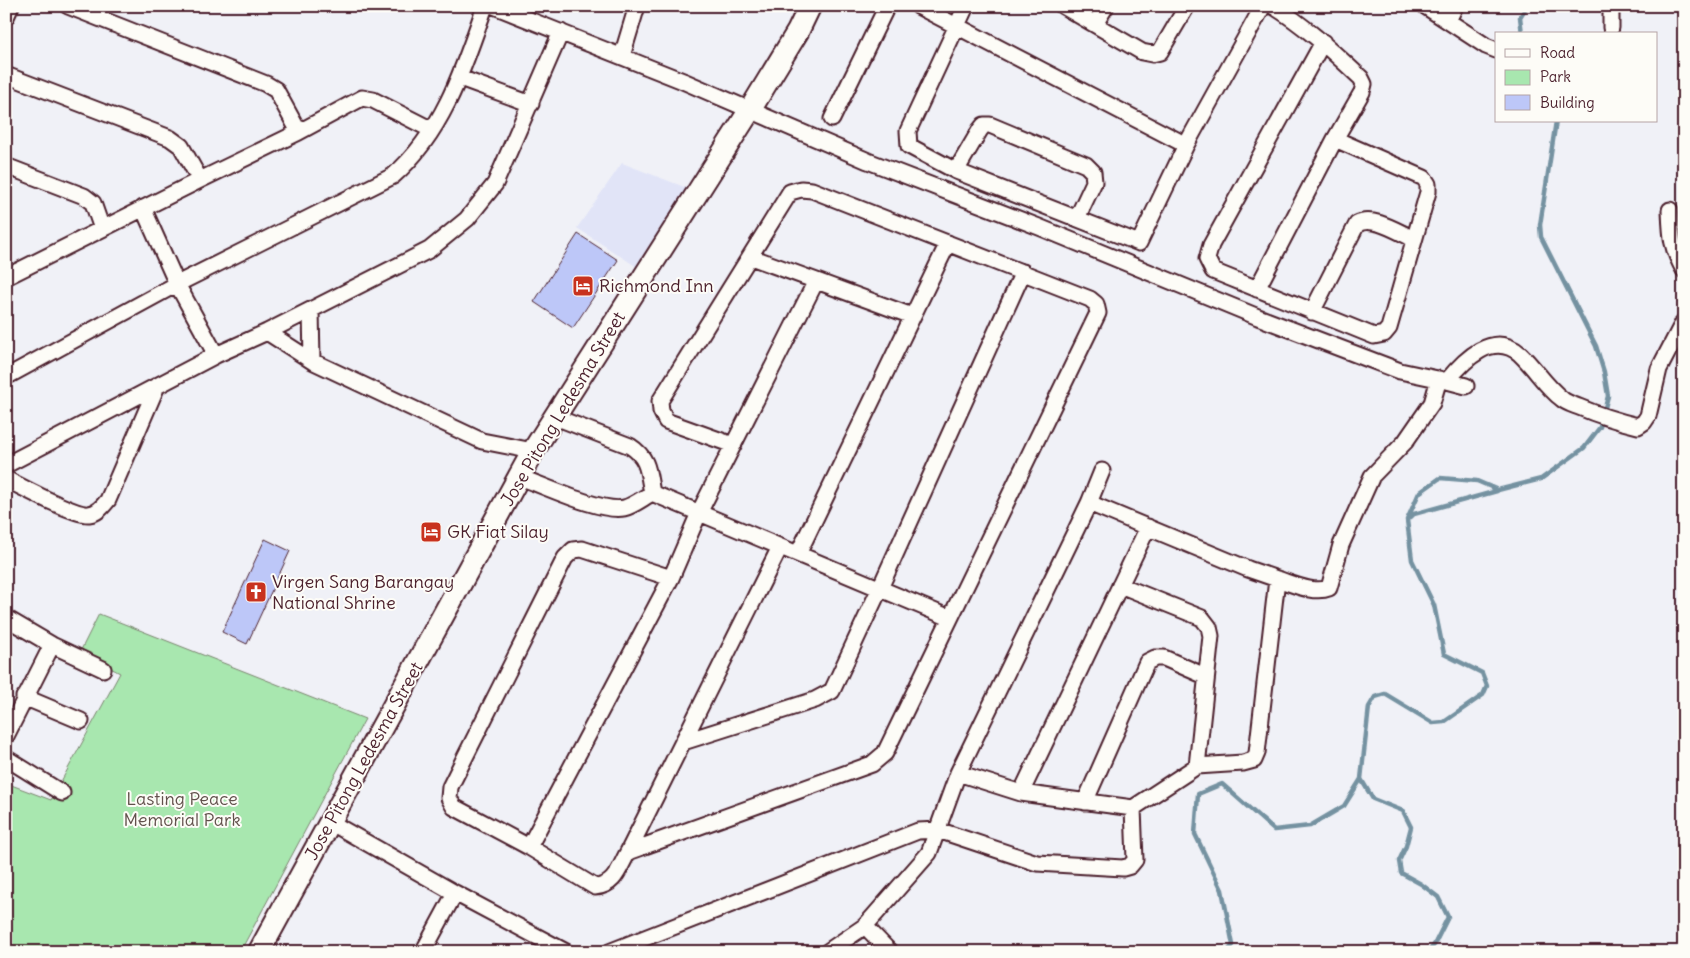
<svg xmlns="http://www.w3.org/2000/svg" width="1690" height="958" viewBox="0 0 1690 958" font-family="Delius,sans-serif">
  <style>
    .built { fill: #e1e4f7 }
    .green { fill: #a8e7af; stroke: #79836d }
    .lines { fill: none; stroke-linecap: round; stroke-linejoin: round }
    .stream { stroke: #7492a1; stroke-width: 4.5 }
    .building { fill: #bdc7f8; stroke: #4a1f2b }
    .street-casing { stroke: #4a1f2b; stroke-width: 19 }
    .secondary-casing { stroke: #4a1f2b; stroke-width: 25 }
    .street { stroke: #fdfcf7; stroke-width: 15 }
    .secondary { stroke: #fdfcf7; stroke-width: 21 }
    .labels { text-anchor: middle; stroke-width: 4; stroke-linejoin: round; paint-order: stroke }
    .poi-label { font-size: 18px; fill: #4a1f2b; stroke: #fdfcf7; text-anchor: start }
    .street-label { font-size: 18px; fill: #4a1f2b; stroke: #fdfcf7 }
    .park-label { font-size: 18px; fill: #62514c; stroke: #fdfcf7 }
  </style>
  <rect width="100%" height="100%" fill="#f0f1f7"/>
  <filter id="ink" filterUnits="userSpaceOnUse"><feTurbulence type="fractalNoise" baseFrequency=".02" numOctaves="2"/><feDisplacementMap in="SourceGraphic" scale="10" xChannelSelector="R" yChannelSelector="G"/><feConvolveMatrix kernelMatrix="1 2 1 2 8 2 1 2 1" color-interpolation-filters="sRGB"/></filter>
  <g filter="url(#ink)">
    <path class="built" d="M622 163 687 188 637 267 577 228Z"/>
    <path class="green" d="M99 614 365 719 240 952H6V783L51 800 120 673 80 652Z"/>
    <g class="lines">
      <path class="stream" d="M1522 34 1520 17 1527 6
        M1410 518 1414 514 1497 491
        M1227 952 1233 945 1222 890 1195 834 1198 794 1222 784 1274 830 1310 826 1344 806 1361 779
        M1428 952 1434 945 1448 917 1438 897 1421 884 1401 873 1399 861 1406 846 1411 827 1403 811 1373 799 1361 779 1369 707 1375 697 1385 694 1433 723 1444 722 1483 695 1487 686 1482 673 1444 654 1434 605 1412 560 1407 520 1419 493 1440 478 1477 481 1498 490 1541 479 1584 448 1600 427 1608 396 1604 372 1596 346 1541 237 1540 225 1556 121"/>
    </g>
    <path class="building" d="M578 234 618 260 573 328 534 302Z
      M265 539 290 551 247 644 222 632Z"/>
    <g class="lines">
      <g class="street-casing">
        <path id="street" d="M68 6 266 84 276 90 299 132
          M494 6 683 81 868 161 1039 227 1258 317 1400 371 1447 381 1466 386
          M918 6 1186 145
          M966 6 908 131 909 146 956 171 1139 243 1186 145 1263 6
          M1063 6 1142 52 1152 54 1160 52 1187 6
          M1425 6 1486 46 1496 50
          M1611 6V28
          M6 17 11 6
          M1448 21 1455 6
          M1095 24 1106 6
          M1323 42 1211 245 1207 259 1213 271 1374 336 1384 334 1389 328 1428 192V184L1424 178 1335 139
          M622 56 637 6
          M6 75 170 138 181 146 200 180
          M460 78 531 104
          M832 119 887 6
          M6 166 84 196 93 203 102 229
          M956 171 980 130 984 125H990L1086 165 1093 172 1094 182 1077 218
          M143 208 177 284 216 355
          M1670 210C1671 236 1671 247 1684 270
          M751 257 912 316
          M6 277 200 180 299 132 362 98 373 100 432 130
          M1257 289 1335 139 1362 92 1364 84 1361 78C1333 52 1306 26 1273 6
          M311 310 312 361
          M1312 312 1357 224C1373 215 1398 232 1414 239
          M267 332 312 361 482 441 533 451
          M6 377 177 284 393 176C443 133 464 67 485 6
          M1447 381C1464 360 1493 330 1520 354 1535 368 1546 387 1562 399 1566 403 1574 405 1579 407 1598 415 1617 421 1638 426L1644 422 1648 416 1659 369 1684 321
          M6 465 216 355 267 332 429 250 467 219 495 184 561 32
          M519 477C543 485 601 513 624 508 633 506 643 498 652 493 648 473 649 458 630 446L555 417
          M6 479C22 487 75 516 89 514 98 513 103 506 108 500L157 386
          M652 493 950 618
          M798 554 948 243
          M671 578 582 549 573 550 565 558 450 787 449 798 454 807 529 847 595 887C615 886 619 868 628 852L780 547
          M1277 579C1293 584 1314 594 1329 588L1341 545 1372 476 1405 442 1432 403 1439 379
          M1120 585 1202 618 1209 627 1211 636 1197 766
          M6 618 52 645 103 669
          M24 697 81 721
          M6 736 52 645
          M683 742 815 700 832 691 880 588 1023 272
          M6 758 62 793
          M958 773 1021 793 1133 808 1197 766 1243 763 1254 760 1257 753 1277 579 1248 569 1089 503
          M1021 793 1148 527
          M1085 802 1147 662 1155 658H1164L1205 676
          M330 822 455 893 566 952
          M529 847 671 578 699 513 816 281
          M628 852 872 764 885 753 1098 313 1096 304 1090 299 812 190 801 189 790 192 660 401 661 411 666 421 733 445
          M865 926 890 952
          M423 952 455 893
          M609 952 918 831 938 830 1037 863 1123 868 1130 866 1135 860 1133 808
          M827 952 865 926 929 853 958 773 1089 503 1102 471"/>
      </g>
      <g class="secondary-casing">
        <path id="secondary" d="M259 952 533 451 750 110 798 31 810 6"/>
      </g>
      <use href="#street" class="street"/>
      <use href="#secondary" class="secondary"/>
    </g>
  </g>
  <defs>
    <g id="hotel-square" transform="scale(1.125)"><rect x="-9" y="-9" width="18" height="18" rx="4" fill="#c8321e" stroke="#fdfcf7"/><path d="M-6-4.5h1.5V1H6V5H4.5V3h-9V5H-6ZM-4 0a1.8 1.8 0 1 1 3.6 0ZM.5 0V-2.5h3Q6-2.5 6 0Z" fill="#fff"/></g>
    <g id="church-square" transform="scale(1.125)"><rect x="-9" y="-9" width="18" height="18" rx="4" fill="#c8321e" stroke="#fdfcf7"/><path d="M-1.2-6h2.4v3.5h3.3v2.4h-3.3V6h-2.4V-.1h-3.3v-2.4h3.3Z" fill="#fff"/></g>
  </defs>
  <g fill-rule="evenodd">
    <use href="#hotel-square" x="583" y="286"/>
    <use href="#hotel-square" x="431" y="532"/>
    <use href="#church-square" x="256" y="592"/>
  </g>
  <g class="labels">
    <g class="poi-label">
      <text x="599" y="292">Richmond Inn</text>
      <text x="447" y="538">GK Fiat Silay</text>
      <text x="272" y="588">Virgen Sang Barangay<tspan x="272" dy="21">National Shrine</tspan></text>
    </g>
    <g class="street-label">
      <text transform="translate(563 409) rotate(-59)" y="6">Jose Pitong Ledesma Street</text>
      <text transform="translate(364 761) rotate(-61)" y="6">Jose Pitong Ledesma Street</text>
    </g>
    <g class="park-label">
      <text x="182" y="805">Lasting Peace<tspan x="182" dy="21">Memorial Park</tspan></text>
    </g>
  </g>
  <rect width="1690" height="958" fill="none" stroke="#fdfcf7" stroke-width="25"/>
  <rect x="12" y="12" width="1665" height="933" fill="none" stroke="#4a1f2b" stroke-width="2" filter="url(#ink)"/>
  <rect x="1495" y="32" width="162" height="90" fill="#fdfcf7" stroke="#b5a4a5"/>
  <rect x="1505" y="49" width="25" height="8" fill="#fdfcf7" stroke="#b5a4a5"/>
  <text x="1540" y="58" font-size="15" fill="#4a1f2b">Road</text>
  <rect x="1505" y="70" width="25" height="15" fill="#a8e7af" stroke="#b5a4a5"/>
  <text x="1540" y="82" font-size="15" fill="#4a1f2b">Park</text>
  <rect x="1505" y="95" width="25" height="15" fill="#bdc7f8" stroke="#b5a4a5"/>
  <text x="1540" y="108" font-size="15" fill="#4a1f2b">Building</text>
</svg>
